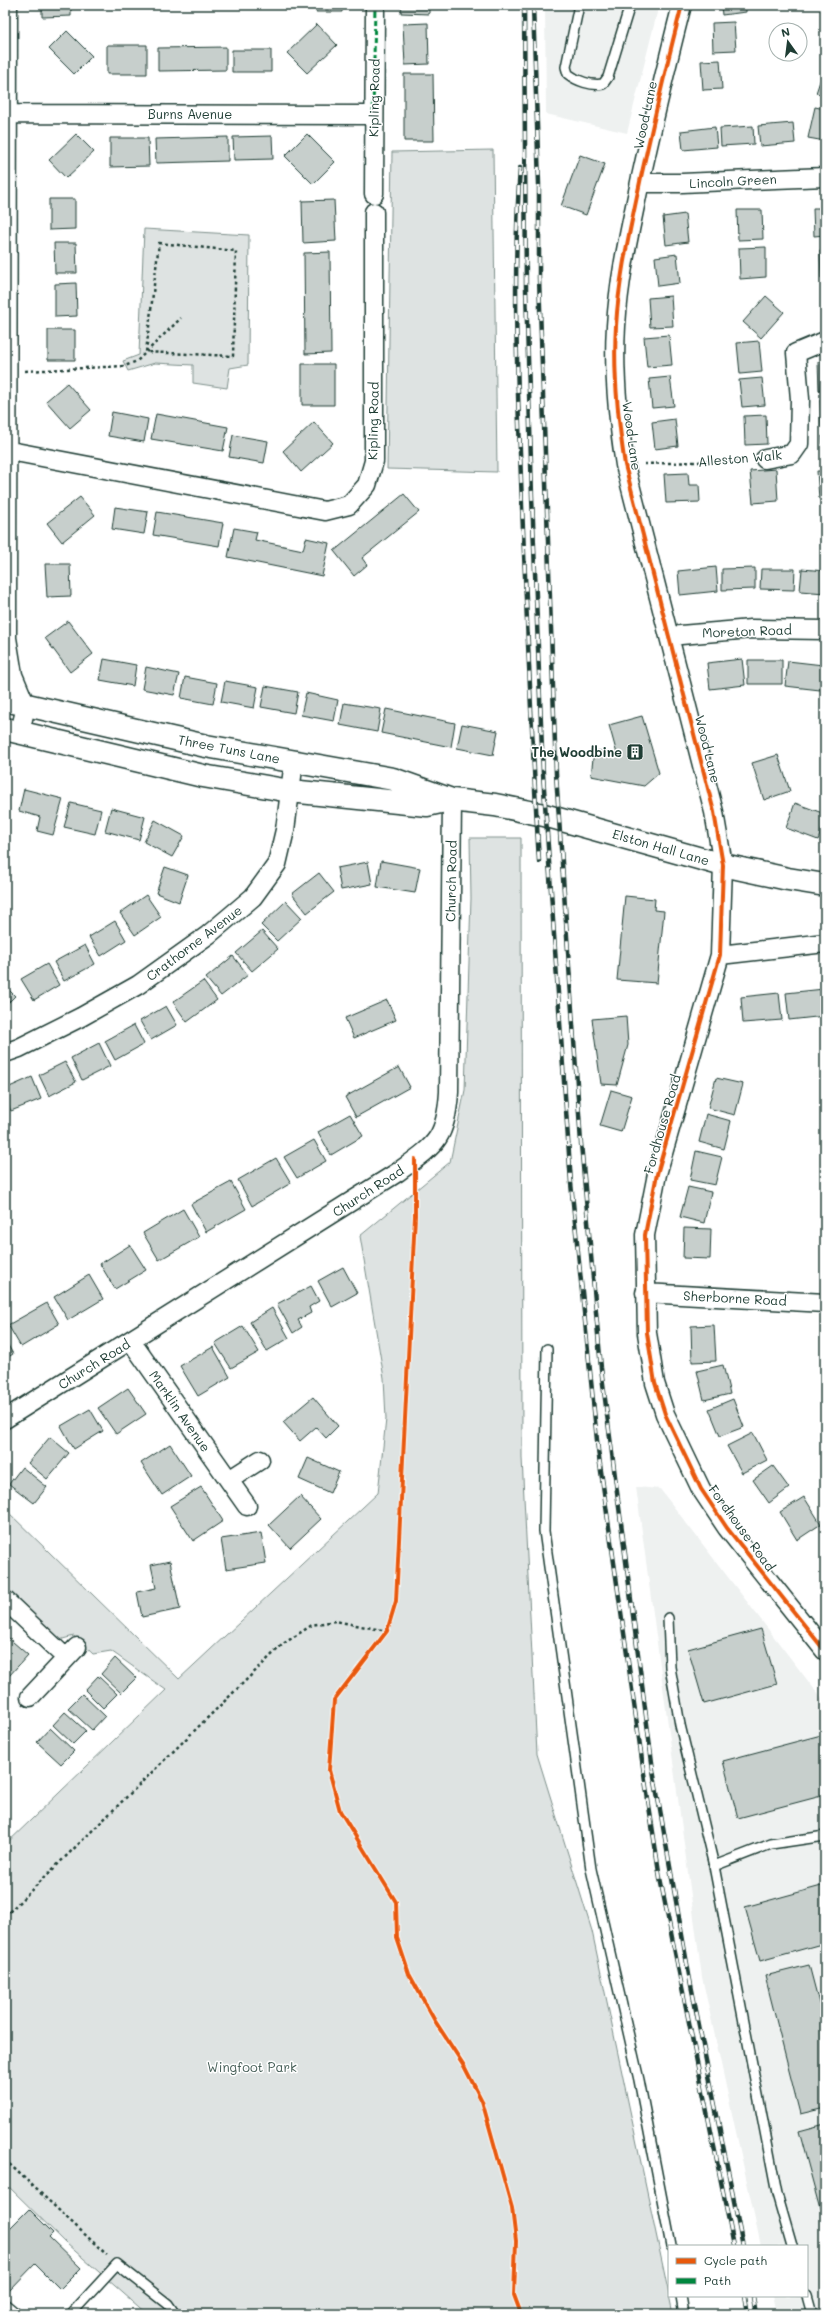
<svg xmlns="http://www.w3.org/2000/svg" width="830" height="2319" viewBox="0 0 830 2319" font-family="Mali,sans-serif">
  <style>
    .built { fill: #eef1f0 }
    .green { fill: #dee3e2; stroke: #7e908b }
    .building { fill: #c7cfcc; stroke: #1f3d34 }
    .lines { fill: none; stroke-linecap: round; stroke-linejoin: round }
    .service-casing { stroke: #1f3d34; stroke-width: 12 }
    .minor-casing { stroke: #1f3d34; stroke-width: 21 }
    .tertiary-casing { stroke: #1f3d34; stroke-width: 25 }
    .path { stroke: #1f3d34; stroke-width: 2.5; stroke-dasharray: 3 3; stroke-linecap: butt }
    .service { stroke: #fff; stroke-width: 9 }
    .minor { stroke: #fff; stroke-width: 18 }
    .tertiary { stroke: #fff; stroke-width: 22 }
    .rail-casing { stroke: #1f3d34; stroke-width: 4.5 }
    .rail { stroke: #fff; stroke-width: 3; stroke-dasharray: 9; stroke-linecap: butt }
    .quiet { stroke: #00873e; stroke-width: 3; stroke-dasharray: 6 3; stroke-linecap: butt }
    .cycleway-casing { stroke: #fff; stroke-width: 6 }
    .cycleway { stroke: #e8590c; stroke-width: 4 }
    .labels { text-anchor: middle; stroke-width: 3; stroke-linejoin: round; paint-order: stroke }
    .street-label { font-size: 13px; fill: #1f3d34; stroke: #fff }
    .poi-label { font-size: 13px; font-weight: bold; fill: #1f3d34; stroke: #fff; text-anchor: end }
    .park-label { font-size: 13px; fill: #455e57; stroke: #fff }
  </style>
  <rect width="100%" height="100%" fill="#fff"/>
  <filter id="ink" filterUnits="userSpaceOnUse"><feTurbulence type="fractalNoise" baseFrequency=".025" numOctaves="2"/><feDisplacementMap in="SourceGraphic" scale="8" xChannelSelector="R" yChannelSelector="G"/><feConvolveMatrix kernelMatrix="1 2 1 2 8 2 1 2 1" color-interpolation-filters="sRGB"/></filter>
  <g filter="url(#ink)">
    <path class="built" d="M545 5H659L627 133 546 114Z
      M636 1487 660 1489 825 1703V2314H776L772 2296H807V2246H761L702 1977Z"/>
    <path class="green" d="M493 150 497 472 387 469 392 152Z
      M144 229 249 235 248 365 230 368 227 388 193 383V365L155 363 128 371 123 361 139 355Z
      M470 838H521L522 1458 537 1754 592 1931 673 2314H147L67 2244 5 2183V1845L166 1690 111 1651 93 1654 74 1636 59 1640 5 1590V1509L179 1679 378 1493 386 1419 384 1378 360 1236 450 1162 465 1090 471 898Z"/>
    <path class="building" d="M42 5H71V16L42 17Z
      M316 5H342V12H316Z
      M402 5H429V14L401 13Z
      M721 5H746V12L722 15Z
      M734 22 736 50 713 51 712 23Z
      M428 23 429 64 405 65 403 24Z
      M317 24 337 45 307 73 287 53Z
      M67 31 92 56 74 74 49 49Z
      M107 45H147V74H107Z
      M226 47V70L158 71V48Z
      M232 50H271V72H232Z
      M720 60 722 89 703 90 701 61Z
      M825 66V95L816 93Z
      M404 74H433L434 141H404Z
      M815 107 825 109V141L808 138Z
      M793 123 795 143 760 146 758 126Z
      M753 126 754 144 721 146 720 128Z
      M715 127 717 147 683 150 681 131Z
      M76 134 94 152 66 178 49 160Z
      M307 134 335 162 313 184 285 156Z
      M272 136 273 159 234 160 233 137Z
      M228 137V161L156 163 155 139Z
      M110 138H148L149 166 110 167Z
      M580 155 605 164 586 215 561 206Z
      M49 199H75V229L49 230Z
      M334 200 336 241 303 243 302 201Z
      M813 208H825V235L814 236Z
      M737 210H762L763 239 738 240Z
      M685 214 688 242 666 245 663 217Z
      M54 243H76L77 273H55Z
      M766 247V277L740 279 739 248Z
      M820 250H825V277L821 278Z
      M330 252 331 353 305 354 304 253Z
      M677 254 680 283 658 286 655 257Z
      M76 283 77 316 55 317V284Z
      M671 296 673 326 650 327 648 298Z
      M766 296 784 312 761 338 743 322Z
      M48 330H75V360H48Z
      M669 335 672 365 647 367 644 337Z
      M759 341 762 372 740 374 737 343Z
      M818 362H825V390H819Z
      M302 364H334V405H302Z
      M670 377 674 406 652 408 649 379Z
      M762 378 765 405 742 407 739 380Z
      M67 383 91 410 70 428 46 401Z
      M820 399H825V427H821Z
      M112 412 148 419 144 442 108 436Z
      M156 414 228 427 223 451 151 439Z
      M766 415 767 444 745 445 744 416Z
      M675 419 678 446 655 449 652 422Z
      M314 422 333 443 301 472 283 451Z
      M233 435 268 441 264 463 229 457Z
      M822 436H825V464H823Z
      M776 469 778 501 753 503 750 471Z
      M817 471H825V499H819Z
      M688 473 689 485H699L700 502 666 503 664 474Z
      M404 494 419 512 362 558 367 565 354 576 334 551Z
      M80 497 95 515 62 542 47 523Z
      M115 507 148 512 144 534 112 529Z
      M157 512 223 523 219 546 153 535Z
      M234 528 257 532 255 540 303 550 306 538 329 543 322 576 228 557Z
      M45 564H70L71 596 47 597Z
      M716 567 718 591 680 595 678 571Z
      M755 568V589L722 590V569Z
      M761 569H795L794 590 760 589Z
      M802 569 825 571V593L800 591Z
      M68 621 93 654 70 672 45 638Z
      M104 659 136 665 133 686 100 680Z
      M742 659 745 685 710 689 707 663Z
      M748 660H782V684H748Z
      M788 661 823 665 820 690 785 686Z
      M146 667 179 674 174 695 142 689Z
      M185 677 217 683 213 704 181 698Z
      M225 681 258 687 254 708 221 702Z
      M265 686 298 692 294 713 261 707Z
      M306 693 338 700 334 721 301 715Z
      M344 703 381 709 377 732 340 725Z
      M386 709 455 723 451 747 381 733Z
      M642 716 659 773 644 786 591 776 594 750 617 754 609 725Z
      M462 724 498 731 493 755 457 748Z
      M778 755 790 791 764 800 752 763Z
      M24 789 63 799 53 835 37 831 40 817 19 811Z
      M71 803 101 810 95 834 64 827Z
      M795 803 825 814V821L818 840 786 828Z
      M111 808 145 817 139 840 105 831Z
      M155 820 184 836 172 857 144 842Z
      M381 861 420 868 415 893 377 887Z
      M368 862 372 884 341 890 337 868Z
      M165 867 188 875 179 902 156 893Z
      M319 873 334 892 307 913 292 894Z
      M146 895 161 917 135 935 120 913Z
      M625 896 655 899 654 910 664 911 657 983 617 980Z
      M286 901 302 918 277 941 261 925Z
      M115 921 126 940 101 956 89 937Z
      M262 931 278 949 252 971 236 953Z
      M85 945 95 964 64 981 54 962Z
      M233 956 248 975 221 996 206 978Z
      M47 964 59 985 34 1000 21 979Z
      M203 981 217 1000 187 1022 173 1002Z
      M5 986 15 996 5 1006Z
      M824 989 825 1016 789 1020 786 993Z
      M779 993 782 1020 743 1023 741 997Z
      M387 1000 396 1020 354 1038 345 1018Z
      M166 1006 177 1025 151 1040 140 1021Z
      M626 1016 628 1045 617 1085 601 1084 592 1019Z
      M134 1025 144 1044 115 1060 105 1041Z
      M99 1043 110 1066 82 1080 71 1058Z
      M65 1062 76 1082 49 1096 39 1075Z
      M399 1067 410 1087 356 1117 345 1097Z
      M32 1077 41 1099 11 1111 5 1098V1089Z
      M716 1078 743 1084 735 1115 708 1108Z
      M611 1090 632 1096 621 1132 600 1126Z
      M350 1114 363 1136 331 1155 318 1132Z
      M706 1114 731 1121 724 1149 699 1142Z
      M314 1140 326 1161 297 1178 284 1157Z
      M696 1151 722 1157 715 1185 690 1180Z
      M276 1158 291 1183 252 1206 238 1180Z
      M231 1182 246 1209 206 1232 191 1204Z
      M688 1187 711 1192 704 1223 680 1217Z
      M183 1209 199 1237 159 1260 143 1233Z
      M684 1228 711 1229 710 1259 683 1258Z
      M130 1245 146 1270 115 1289 100 1264Z
      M343 1267 357 1293 332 1307 318 1281Z
      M89 1275 103 1299 68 1320 54 1297Z
      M311 1286 319 1301 309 1307 311 1313 298 1320 302 1327 293 1333 277 1304Z
      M47 1303 59 1324 21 1347 8 1325Z
      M272 1308 289 1338 267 1351 250 1322Z
      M714 1325 716 1361 692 1362 691 1326Z
      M243 1326 259 1352 231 1368 215 1343Z
      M5 1340 13 1354 5 1359Z
      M213 1347 230 1377 198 1396 180 1366Z
      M723 1365 730 1394 704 1400 697 1371Z
      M128 1388 146 1414 116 1434 98 1408Z
      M313 1397 338 1426 326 1438 316 1427 300 1441 283 1422Z
      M733 1399 744 1427 720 1436 709 1409Z
      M90 1409 103 1431 74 1449 61 1426Z
      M753 1433 767 1460 742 1473 727 1446Z
      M50 1437 69 1453 47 1479 28 1463Z
      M170 1444 191 1476 162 1495 141 1463Z
      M308 1458 339 1472 330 1493 299 1479Z
      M773 1466 789 1488 769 1503 753 1480Z
      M22 1467 47 1487 34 1503 9 1484Z
      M201 1487 223 1521 193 1541 170 1506Z
      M300 1496 321 1519 290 1548 269 1525Z
      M804 1497 821 1524 797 1540 780 1512Z
      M261 1533 266 1563 226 1569 221 1539Z
      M170 1561 180 1609 142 1617 137 1592 156 1588 151 1565Z
      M761 1629 777 1684 704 1704 688 1649Z
      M5 1635 28 1655 9 1676 5 1673Z
      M115 1658 136 1678 121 1693 101 1674Z
      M98 1676 117 1694 103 1708 85 1690Z
      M82 1694 105 1716 92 1730 68 1708Z
      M65 1712 86 1731 73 1744 53 1725Z
      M50 1728 74 1751 61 1764 37 1742Z
      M825 1734V1795L738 1818 723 1761Z
      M825 1885V1943L760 1961 745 1907Z
      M809 1965 825 2026V2108L800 2114 765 1976Z
      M825 2124V2227L799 2131Z
      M29 2209 53 2233 49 2237 81 2268 60 2289 35 2264 9 2291 5 2287V2233Z"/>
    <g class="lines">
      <g class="service-casing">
        <path id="service" d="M579 5 566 67 568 74C577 81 591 86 603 84L608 77 630 5
          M547 1349 544 1531 591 1869 639 2080 671 2246
          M668 1618 670 1667 680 1725 714 1866
          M792 2246 777 2194 714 1866 771 1844 825 1836
          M681 2296 684 2314
          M807 2296 812 2314
          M5 2304 17 2314
          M71 2314 117 2264 168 2304 175 2314"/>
      </g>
      <g class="minor-casing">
        <path id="minor" d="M8 5 7 638 13 675 26 706 20 732
          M682 5C667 62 654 119 641 177 631 226 619 275 616 326 613 372 618 420 625 465L714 812 723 865 720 955 657 1174 645 1235 647 1333 655 1383 665 1414 701 1489 727 1528 825 1651
          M5 114 373 115
          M640 183H682L825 177
          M374 194 375 5
          M5 450 325 511 349 505 367 485 374 461V212
          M765 459 792 454 799 444 800 399 796 353 825 341
          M669 636 751 629 825 630
          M720 955 825 943
          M5 1053 19 1048 81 1017 138 985 208 935 253 897 277 864 285 830 294 761
          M645 1293 825 1303
          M131 1341 247 1506
          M5 1419 398 1172C435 1145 446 1140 449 1092L452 800
          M229 1480 260 1460
          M5 1600 66 1658
          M30 1697 77 1647"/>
      </g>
      <g class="tertiary-casing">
        <path id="tertiary" d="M5 700 206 746 393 779 452 800 495 805 544 815 723 865 788 879 825 885
          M5 729 203 776 290 791 427 805 445 801"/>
      </g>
      <path class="path" d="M159 243 236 251 233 356 146 352Z
        M25 371 125 366 137 361 181 318
        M644 464 746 460
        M5 1916 283 1644 312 1625 335 1621 387 1631
        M5 2160 107 2255"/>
      <use href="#service" class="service"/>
      <use href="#minor" class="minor"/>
      <use href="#tertiary" class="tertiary"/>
      <g class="rail-casing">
        <path id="rail" d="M524 5 526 288 532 496 543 774 571 1183 598 1450 643 1767 660 1878 734 2246
          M533 5 539 184V278L556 774 581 1143 601 1368 653 1770 689 1975 743 2246
          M520 168C512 280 518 393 522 506 527 624 532 743 539 861
          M744 2296 747 2314
          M753 2296 756 2314"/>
      </g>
      <use href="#rail" class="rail"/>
      <path class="quiet" d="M373 115 375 5"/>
      <g class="cycleway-casing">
        <path id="cycleway" d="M682 5C667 62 654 119 641 177 631 226 619 275 616 326 613 372 618 420 625 465L714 812 723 865 720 955 657 1174 645 1235 647 1333 655 1383 665 1414 701 1489 727 1528 825 1651
          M415 1159V1216L396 1601 387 1631 334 1700 329 1770 340 1811 396 1902 397 1938 409 1974 435 2021 463 2064 482 2101 512 2208 516 2241 514 2295 521 2314"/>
      </g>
      <use href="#cycleway" class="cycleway"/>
    </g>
  </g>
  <defs>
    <g id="building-square" transform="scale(0.9)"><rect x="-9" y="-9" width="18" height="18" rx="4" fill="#1f3d34" stroke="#fff"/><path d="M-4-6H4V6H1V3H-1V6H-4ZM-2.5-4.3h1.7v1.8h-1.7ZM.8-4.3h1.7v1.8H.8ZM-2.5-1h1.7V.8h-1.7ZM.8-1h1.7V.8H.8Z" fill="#fff"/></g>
  </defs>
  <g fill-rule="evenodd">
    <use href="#building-square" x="635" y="752"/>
  </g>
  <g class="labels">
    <g class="street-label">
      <text transform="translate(374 98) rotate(-89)" y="5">Kipling Road</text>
      <text x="190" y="119">Burns Avenue</text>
      <text transform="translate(645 115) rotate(-78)" y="5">Wood Lane</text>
      <text transform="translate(733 181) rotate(-3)" y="5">Lincoln Green</text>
      <text transform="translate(373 421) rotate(-89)" y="5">Kipling Road</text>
      <text transform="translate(632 436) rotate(82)" y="5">Wood Lane</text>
      <text transform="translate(740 458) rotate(-5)" y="5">Alleston Walk</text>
      <text transform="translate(747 631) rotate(-2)" y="5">Moreton Road</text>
      <text transform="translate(229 749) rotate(11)" y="5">Three Tuns Lane</text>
      <text transform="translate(708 749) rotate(76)" y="5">Wood Lane</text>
      <text transform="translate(661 847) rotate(16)" y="5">Elston Hall Lane</text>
      <text transform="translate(451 881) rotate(-89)" y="5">Church Road</text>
      <text transform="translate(194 943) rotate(-37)" y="5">Crathorne Avenue</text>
      <text transform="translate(662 1124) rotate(-74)" y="5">Fordhouse Road</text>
      <text transform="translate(368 1191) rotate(-33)" y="5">Church Road</text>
      <text transform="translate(735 1298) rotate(3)" y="5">Sherborne Road</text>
      <text transform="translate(94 1364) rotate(-32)" y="5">Church Road</text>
      <text transform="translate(180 1411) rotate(55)" y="5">Marklin Avenue</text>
      <text transform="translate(742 1528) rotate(54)" y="5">Fordhouse Road</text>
    </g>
    <g class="poi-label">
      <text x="622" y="757">The Woodbine</text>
    </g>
    <g class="park-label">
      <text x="252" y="2072">Wingfoot Park</text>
    </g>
  </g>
  <rect width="830" height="2319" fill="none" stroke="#fff" stroke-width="20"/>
  <rect x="10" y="10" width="810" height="2299" fill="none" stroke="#1f3d34" stroke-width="1.5" filter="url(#ink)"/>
  <rect x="668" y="2245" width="140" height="52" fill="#ffffff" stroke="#a5b1ae"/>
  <rect x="676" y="2258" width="20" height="6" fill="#e8590c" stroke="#a5b1ae"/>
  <text x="704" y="2265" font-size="12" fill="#1f3d34">Cycle path</text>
  <rect x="676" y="2278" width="20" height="6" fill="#00873e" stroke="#a5b1ae"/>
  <text x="704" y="2285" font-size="12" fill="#1f3d34">Path</text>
  <g transform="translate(788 42) rotate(346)"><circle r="19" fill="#ffffff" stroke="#a5b1ae"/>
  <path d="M0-3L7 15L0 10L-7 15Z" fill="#1f3d34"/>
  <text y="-6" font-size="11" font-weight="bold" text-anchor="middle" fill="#1f3d34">N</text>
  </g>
</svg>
